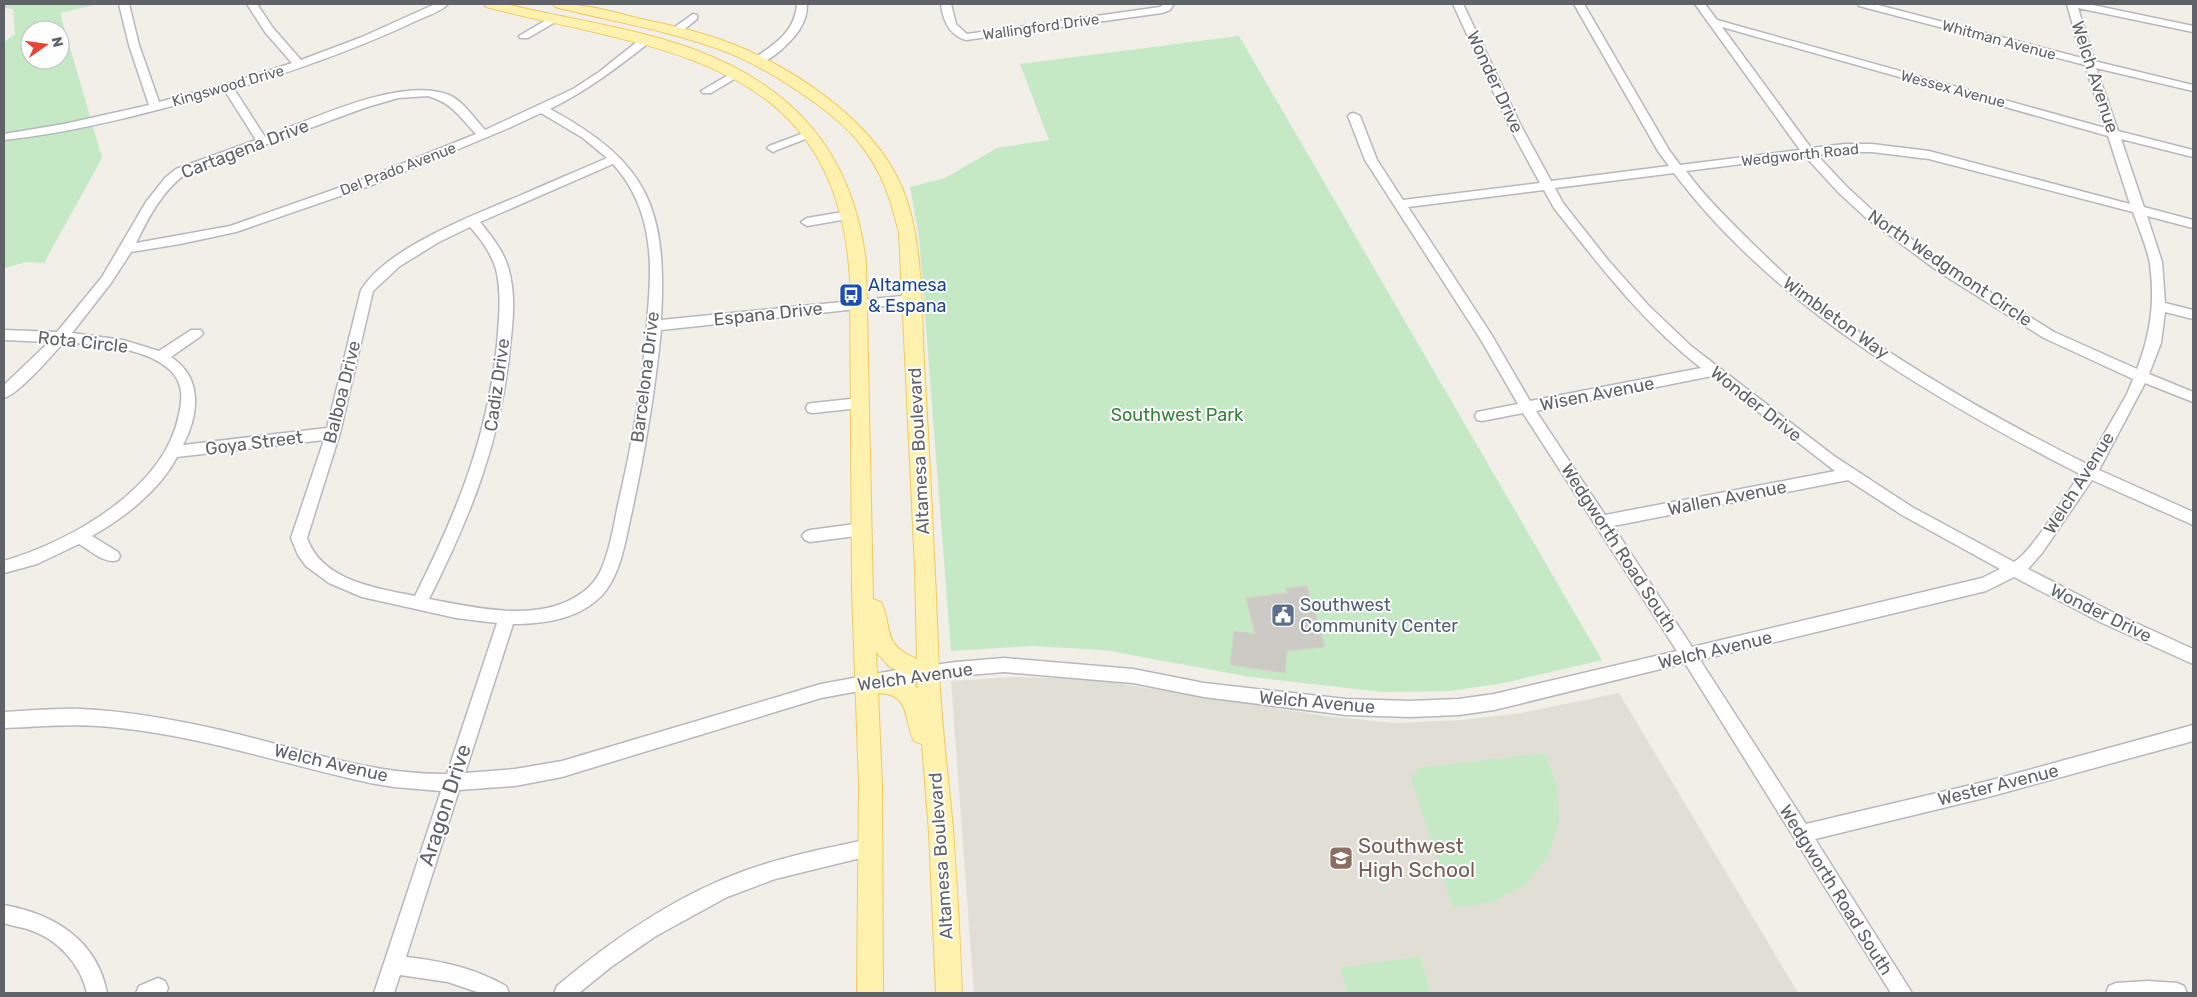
<svg xmlns="http://www.w3.org/2000/svg" width="2197" height="997" viewBox="0 0 2197 997" font-family="Rubik,sans-serif">
  <style>
    .education { fill: #e1ded6 }
    .green { fill: #c5e8c5; fill-rule: evenodd }
    .building { fill: #cccac5; stroke: #d6d1c6 }
    .lines { fill: none; stroke-linecap: round; stroke-linejoin: round }
    .minor-casing { stroke: #b5b8bc; stroke-width: 3 }
    .major-casing { stroke: #f2c960; stroke-width: 2 }
    .minor { fill: #fff; fill-rule: evenodd }
    .major { fill: #fff2af; fill-rule: evenodd }
    .labels { text-anchor: middle; stroke-width: 4; stroke-linejoin: round; paint-order: stroke }
    .far-street-label { font-size: 15px; fill: #5f6368; stroke: #fff }
    .street-label { font-size: 18px; fill: #5f6368; stroke: #fff }
    .transit-label { font-size: 18px; fill: #164399; stroke: #fff; text-anchor: start }
    .park-label { font-size: 18px; fill: #348238; stroke: #fff }
    .service-label { font-size: 18px; fill: #4e5e75; stroke: #fff; text-anchor: start }
    .near-street-label { font-size: 21px; fill: #5f6368; stroke: #fff }
    .near-education-label { font-size: 21px; fill: #785e54; stroke: #fff; text-anchor: start }
  </style>
  <rect width="100%" height="100%" fill="#f1efe8"/>
  <path class="education" d="M1014 677 1089 679 1326 716 1394 723 1462 720 1522 713 1619 693 1798 993H974L951 681Z"/>
  <path class="green" d="M4 4H98L60 13 102 158 44 263 27 262 4 268V42L15 34 13 9 4 8ZM30 30H60V60H30Z
    M1239 36 1602 660 1504 683 1450 691 1383 692 1251 677 1104 650 1031 646 951 651 919 237 910 187 945 178 997 148 1049 140 1020 64Z
    M1544 753 1557 785 1559 821 1548 856 1526 884 1493 902 1453 908 1411 778 1420 768Z
    M1420 956 1431 993H1347L1340 968Z"/>
  <path class="building" d="M1307 586 1325 647 1287 651 1285 673 1230 665 1234 631 1255 634 1246 598 1287 593 1286 588Z"/>
  <g class="lines">
    <g class="minor-casing">
      <path id="minor" d="M119 4H129L139 45 159 102 243 79 292 63 265 32 247 4H257L273 28 301 60 362 37 435 4H448C442 11 427 16 418 20 359 48 297 70 234 89L265 137C313 119 401 76 449 95 463 101 475 119 485 130L573 89 599 72 643 37H651V41C617 68 588 90 550 109 650 163 667 210 661 320L912 295 919 299 912 303 661 330C655 391 645 451 632 511 626 537 622 571 604 593 581 619 545 624 513 624L465 773 515 769 562 761 821 684 897 670 956 662 1004 658 1133 669 1204 683 1346 699 1410 701 1459 699 1494 694 1677 651 1523 413 1482 421 1477 420 1475 416 1477 412 1518 404 1481 340 1365 160 1348 116 1350 114 1354 113 1360 116 1377 160 1403 200 1540 183 1508 124 1453 4H1463L1520 124 1551 181 1669 166 1658 151 1574 4H1584L1669 150 1680 165 1800 150 1695 4H1705L1717 20 2105 128 2085 65 1859 6 1858 4H1874L2082 58 2067 4H2088L2193 26V32L2078 8 2094 61 2193 85V91L2096 68 2118 131 2193 150V157L2121 139 2144 207 2193 220V228L2147 216 2162 262 2165 303 2193 310V319L2165 312 2161 343 2149 374 2193 392V402L2145 383 2099 470 2193 512V525L2092 480 2042 553 2028 569 2112 612 2193 649V664L2100 622 2014 577 1986 591 1700 660 1806 824 1988 781 2193 725V741L1988 797 1815 839 1912 993H1891L1685 663 1494 710 1459 715 1410 717 1346 715 1204 697 1133 683 1004 672 956 676 897 684 821 698 562 777 515 786 459 790 406 957C442 961 474 968 506 986L509 993H480L448 982 400 975 394 993H374L441 791 394 787 370 783C283 764 199 735 110 727 74 723 39 727 4 728V712C29 711 55 708 80 709 126 711 171 719 216 729 292 746 368 775 447 774L497 623 456 618 362 597 329 583 306 566 298 555 291 538 324 440 177 457C160 490 124 518 92 536L118 552 120 556 118 560C105 565 90 550 79 544L37 564 4 573V561C71 541 165 489 179 414 183 397 183 382 169 369 142 346 97 345 64 342 52 355 19 394 4 398V385L49 342 4 340V330L57 332 102 277 146 202 165 178 176 169 256 140 225 91C153 112 78 132 4 140V134L64 124 149 105 129 45ZM1722 27 2108 136 2130 204 1929 151 1872 144H1845L1811 148ZM428 96C452 103 459 116 476 134L364 179 230 226 136 243C149 217 161 193 184 175L364 108 398 98ZM541 113 583 138 607 158C580 170 553 181 526 193 479 213 388 246 361 290L327 428 183 445C199 414 203 378 171 357L201 336 203 333 201 330H191L159 351 123 340 72 333 111 283 131 252 180 244 236 232 372 185 511 127ZM1845 152H1872L1929 159 2133 212C2139 229 2147 247 2150 264 2155 302 2151 333 2137 369L2054 332 1949 266 1873 211 1846 186 1817 155ZM1805 156 1838 192 1865 217 1939 272 2044 338 2133 379 2127 394 2087 464C1994 418 1904 366 1820 304 1795 286 1773 263 1750 241 1727 218 1705 197 1686 171ZM613 164C633 186 644 212 648 242 652 269 649 297 647 325 643 381 633 439 620 496 614 521 611 549 600 572 596 580 590 587 583 592 541 624 477 608 429 599 471 515 501 441 510 347 513 321 516 293 508 267 503 250 491 236 480 222ZM1674 173C1775 307 1933 399 2080 474 2066 494 2032 552 2014 562L1912 507 1834 456 1691 346 1648 305 1608 260 1563 203 1555 188ZM1544 190 1554 208C1599 265 1643 323 1701 368L1530 401 1491 334 1408 207ZM470 227C481 239 491 253 496 269 502 293 499 320 497 345 487 439 457 512 415 596 376 588 322 581 307 538L340 433 373 291 400 266 439 242ZM1712 376 1835 471 1605 515 1536 411ZM1848 480 1902 515 2000 569 1982 578 1692 647 1613 526Z
        M797 4H807C807 11 806 17 803 23 798 36 768 67 753 63L752 61 753 59C775 44 795 32 797 4Z
        M941 4H951L956 24 967 34 1160 7 1164 4H1174L1170 10 1162 13 966 40C949 35 943 20 941 4Z
        M693 14 697 15V19L680 33H672V29Z
        M553 16 557 17V21L528 38H520L519 36Z
        M737 70 742 73 741 75 711 93H703L701 91Z
        M809 131 815 134 813 136 777 150 773 152 767 148 769 146Z
        M849 211 855 215 853 218 807 226 801 222 807 218Z
        M860 398 865 399 867 403 865 407 860 408 813 413 808 412 806 408 808 404 813 403Z
        M863 523 868 525 871 529 868 533 863 535 810 542 805 540 802 536 805 532 810 530Z
        M870 839 877 842 879 848 877 854 775 879 727 897 656 936 611 967 579 993H554L557 986C613 939 675 896 744 871 785 856 828 848 870 839Z
        M4 905C54 914 97 940 107 993H87C81 965 58 939 30 930 22 927 12 926 4 923Z
        M158 978 165 981 168 988 166 993H136L139 986Z
        M2148 981 2177 983 2184 986 2187 993H2106L2109 986 2116 983Z"/>
    </g>
    <g class="major-casing">
      <path id="major" d="M484 4H506C567 19 631 27 690 48 793 85 853 152 866 262L873 599 881 602C894 629 880 643 917 659L915 568 899 232C891 201 882 171 861 145 834 110 763 65 721 50 667 30 610 21 555 7L553 4C582 3 609 11 637 18 669 25 702 32 732 44 794 68 870 119 899 181 924 233 921 306 924 362 930 465 935 567 939 669 941 722 948 775 953 828 957 883 960 938 962 993H936L929 832 922 744 914 741C903 718 911 694 878 693L882 784 883 993H857L859 784 852 590 850 279C837 55 657 51 486 7ZM876 652 890 667 917 679 918 689C909 677 891 674 877 673Z"/>
    </g>
    <use href="#minor" class="minor"/>
    <use href="#major" class="major"/>
  </g>
  <defs>
    <g id="bus-square" transform="scale(1.25)"><rect x="-9" y="-9" width="18" height="18" rx="4" fill="#1a4fb4" stroke="#fff"/><path d="M-5-6H5V4H4V6H2V4H-2V6H-4V4H-5ZM-3.5-4V0h7V-4ZM-3.5 1.2v1.5H-2V1.2ZM2 1.2v1.5H3.5V1.2Z" fill="#fff"/></g>
    <g id="civic-square" transform="scale(1.25)"><rect x="-9" y="-9" width="18" height="18" rx="4" fill="#5c6f8a" stroke="#fff"/><path d="M-.6-6.5H3V-4.5H.6V-3L4-1V1h2V6H-6V1h2V-1L-.6-3ZM-1.2 2.5V6h2.4V2.5Z" fill="#fff"/></g>
    <g id="school-square" transform="scale(1.25)"><rect x="-9" y="-9" width="18" height="18" rx="4" fill="#8d6e63" stroke="#fff"/><path d="M0-5L7-2L0 1L-7-2ZM-4 1L0 2.5L4 1V4Q0 6-4 4Z" fill="#fff"/></g>
  </defs>
  <g fill-rule="evenodd">
    <use href="#bus-square" x="851" y="295"/>
    <use href="#civic-square" x="1283" y="615"/>
    <use href="#school-square" x="1341" y="858"/>
  </g>
  <g class="labels">
    <g class="far-street-label">
      <text transform="translate(1041 27) rotate(-8)" y="5">Wallingford Drive</text>
      <text transform="translate(1999 40) rotate(15)" y="5">Whitman Avenue</text>
      <text transform="translate(228 86) rotate(-16)" y="5">Kingswood Drive</text>
      <text transform="translate(1953 89) rotate(15)" y="5">Wessex Avenue</text>
      <text transform="translate(1800 155) rotate(-6)" y="5">Wedgworth Road</text>
      <text transform="translate(398 169) rotate(-21)" y="5">Del Prado Avenue</text>
    </g>
    <g class="street-label">
      <text transform="translate(2095 77) rotate(72)" y="6">Welch Avenue</text>
      <text transform="translate(1495 82) rotate(65)" y="6">Wonder Drive</text>
      <text transform="translate(245 149) rotate(-21)" y="6">Cartagena Drive</text>
      <text transform="translate(1950 268) rotate(34)" y="6">North Wedgmont Circle</text>
      <text transform="translate(768 314) rotate(-6)" y="6">Espana Drive</text>
      <text transform="translate(1836 318) rotate(36)" y="6">Wimbleton Way</text>
      <text transform="translate(83 342) rotate(6)" y="6">Rota Circle</text>
      <text transform="translate(645 377) rotate(-83)" y="6">Barcelona Drive</text>
      <text transform="translate(497 385) rotate(-82)" y="6">Cadiz Drive</text>
      <text transform="translate(342 392) rotate(-76)" y="6">Balboa Drive</text>
      <text transform="translate(1597 394) rotate(-11)" y="6">Wisen Avenue</text>
      <text transform="translate(1756 404) rotate(38)" y="6">Wonder Drive</text>
      <text transform="translate(254 443) rotate(-7)" y="6">Goya Street</text>
      <text transform="translate(919 451) rotate(-93)" y="6">Altamesa Boulevard</text>
      <text transform="translate(2079 483) rotate(-58)" y="6">Welch Avenue</text>
      <text transform="translate(1727 498) rotate(-11)" y="6">Wallen Avenue</text>
      <text transform="translate(1619 548) rotate(57)" y="6">Wedgworth Road South</text>
      <text transform="translate(2101 613) rotate(26)" y="6">Wonder Drive</text>
      <text transform="translate(1715 650) rotate(-13)" y="6">Welch Avenue</text>
      <text transform="translate(915 677) rotate(-8)" y="6">Welch Avenue</text>
      <text transform="translate(1317 702) rotate(5)" y="6">Welch Avenue</text>
      <text transform="translate(331 763) rotate(13)" y="6">Welch Avenue</text>
      <text transform="translate(1998 785) rotate(-14)" y="6">Wester Avenue</text>
      <text transform="translate(941 856) rotate(-94)" y="6">Altamesa Boulevard</text>
      <text transform="translate(1836 890) rotate(58)" y="6">Wedgworth Road South</text>
    </g>
    <g class="transit-label">
      <text x="868" y="291">Altamesa<tspan x="868" dy="21">&amp; Espana</tspan></text>
    </g>
    <g class="park-label">
      <text x="1177" y="421">Southwest Park</text>
    </g>
    <g class="service-label">
      <text x="1300" y="611">Southwest<tspan x="1300" dy="21">Community Center</tspan></text>
    </g>
    <g class="near-street-label">
      <text transform="translate(445 805) rotate(-72)" y="7">Aragon Drive</text>
    </g>
    <g class="near-education-label">
      <text x="1358" y="853">Southwest<tspan x="1358" dy="24">High School</tspan></text>
    </g>
  </g>
  <rect width="2197" height="997" fill="none" stroke="#5f6368" stroke-width="10"/>
  <g transform="translate(45 45) rotate(76)"><circle r="24" fill="#ffffff" stroke="#bfc1c3"/>
  <path d="M0-4L9 19L0 12L-9 19Z" fill="#ea4335"/>
  <text y="-8" font-size="14" font-weight="bold" text-anchor="middle" fill="#5f6368">N</text>
  </g>
</svg>
